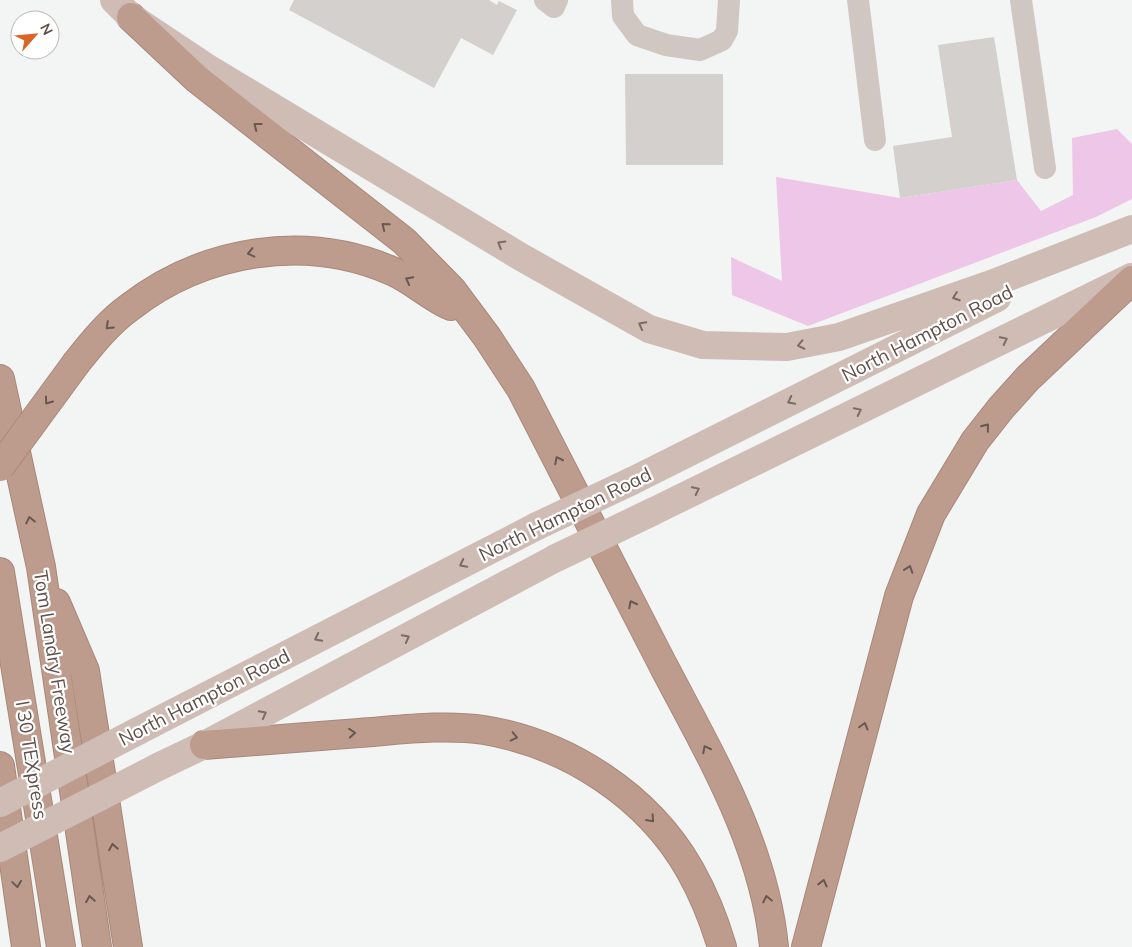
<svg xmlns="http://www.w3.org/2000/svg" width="1132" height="947" viewBox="0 0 1132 947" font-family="Mulish,sans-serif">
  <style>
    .green { fill: #eec6e7 }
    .building { fill: #d4d0cd }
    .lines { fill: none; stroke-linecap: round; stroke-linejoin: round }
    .highway-casing { stroke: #a9887a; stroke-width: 30 }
    .minor { stroke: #d0c6c2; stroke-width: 22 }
    .major { stroke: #cfbcb5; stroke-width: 28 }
    .highway { stroke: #bd9c8e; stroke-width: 28 }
    .highway-bridge-casing { stroke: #a9887a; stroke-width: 30; stroke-linecap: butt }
    .major-bridge { stroke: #cfbcb5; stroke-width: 28 }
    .highway-bridge { stroke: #bd9c8e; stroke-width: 28 }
    .oneway { stroke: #685852 }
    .oneway2 { stroke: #7b6b66 }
    .labels { text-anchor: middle; stroke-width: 4.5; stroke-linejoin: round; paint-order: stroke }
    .street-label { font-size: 19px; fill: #5f504b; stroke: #fff }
  </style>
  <rect width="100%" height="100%" fill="#f3f5f4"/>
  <path class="green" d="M1117 129 1132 144V199L1096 217 808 326 732 295 731 257 782 281 776 177 900 198 1017 180 1041 211 1073 195 1072 138Z"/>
  <path class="building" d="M294 0H489L497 5 499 1 517 10 493 55 461 38 434 88 289 10Z
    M994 37 1017 180 900 198 893 146 952 137 938 45Z
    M625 74H723V165H626Z"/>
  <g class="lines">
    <g class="highway-casing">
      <path id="highway" d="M131 17 197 79 404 241 452 290 487 337 521 389C569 481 616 573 663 665 710 755 764 844 774 947
        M77 362C93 342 109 322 130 307 204 250 305 233 392 271 413 280 430 297 451 306
        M0 379 41 567 97 947
        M0 572 61 947
        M56 603 85 671 128 947
        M204 745C256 741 308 737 359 733 400 730 443 724 484 730 568 744 648 796 690 870 704 895 714 920 722 947
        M0 766 26 947
        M806 947 899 596 931 514 975 441 1001 408 1028 378 1132 280"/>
    </g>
    <path class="minor" d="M545 0 554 7 557 0
      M622 0 623 16 637 35 666 45 700 50 722 40 727 31 729 0
      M858 0 875 140
      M1021 0 1045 168"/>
    <path class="major" d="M114 0 131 17 206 67 521 257 649 329 703 345 787 347 839 337 991 284 1132 229
      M632 481 997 298
      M652 512 1131 277
      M138 731 537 526
      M160 766 204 745 556 558"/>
    <use href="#highway" class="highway"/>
    <g class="highway-bridge-casing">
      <path id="highway-bridge" d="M0 467 77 362"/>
    </g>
    <path class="major-bridge" d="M537 526 632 481
      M556 558 652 512
      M0 803 138 731
      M0 848 160 766"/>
    <use href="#highway-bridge" class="highway-bridge"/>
  </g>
  <defs><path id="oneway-chevron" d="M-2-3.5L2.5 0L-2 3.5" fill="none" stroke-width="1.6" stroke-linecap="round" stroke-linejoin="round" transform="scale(1.25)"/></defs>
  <g class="oneway">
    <use href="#oneway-chevron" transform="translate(257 126) rotate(-142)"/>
    <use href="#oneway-chevron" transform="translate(385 226) rotate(-141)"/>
    <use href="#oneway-chevron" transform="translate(251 253) rotate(167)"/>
    <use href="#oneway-chevron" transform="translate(409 280) rotate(-152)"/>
    <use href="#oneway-chevron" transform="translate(109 326) rotate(136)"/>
    <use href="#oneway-chevron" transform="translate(48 401) rotate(126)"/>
    <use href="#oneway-chevron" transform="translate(986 427) rotate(-51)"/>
    <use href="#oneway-chevron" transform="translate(558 460) rotate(-117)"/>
    <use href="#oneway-chevron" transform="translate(30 520) rotate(-102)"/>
    <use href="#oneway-chevron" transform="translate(909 569) rotate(-71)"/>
    <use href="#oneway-chevron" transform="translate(632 604) rotate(-117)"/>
    <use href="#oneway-chevron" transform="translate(864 726) rotate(-75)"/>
    <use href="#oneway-chevron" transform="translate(352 733) rotate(-5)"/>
    <use href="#oneway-chevron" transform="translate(514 737) rotate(13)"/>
    <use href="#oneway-chevron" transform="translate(706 749) rotate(-117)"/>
    <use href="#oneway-chevron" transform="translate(651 819) rotate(48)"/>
    <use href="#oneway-chevron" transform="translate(113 847) rotate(-99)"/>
    <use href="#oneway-chevron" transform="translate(823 883) rotate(-76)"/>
    <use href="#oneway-chevron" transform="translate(17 884) rotate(82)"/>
    <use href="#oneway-chevron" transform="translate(90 899) rotate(-99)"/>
    <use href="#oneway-chevron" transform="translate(767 899) rotate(-102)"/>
  </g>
  <g class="oneway2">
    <use href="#oneway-chevron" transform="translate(501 244) rotate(-149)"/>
    <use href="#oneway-chevron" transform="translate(956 297) rotate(160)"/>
    <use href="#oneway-chevron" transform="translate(642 325) rotate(-152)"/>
    <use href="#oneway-chevron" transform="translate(1004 340) rotate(-26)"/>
    <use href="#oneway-chevron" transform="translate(801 345) rotate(168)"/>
    <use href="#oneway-chevron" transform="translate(791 401) rotate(153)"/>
    <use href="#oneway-chevron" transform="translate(858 411) rotate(-26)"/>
    <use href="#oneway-chevron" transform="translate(696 490) rotate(-26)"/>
    <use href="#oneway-chevron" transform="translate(463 564) rotate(153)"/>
    <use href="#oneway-chevron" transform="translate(318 638) rotate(153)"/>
    <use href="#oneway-chevron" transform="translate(406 638) rotate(-28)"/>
    <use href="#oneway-chevron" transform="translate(263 714) rotate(-28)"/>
  </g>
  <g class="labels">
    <g class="street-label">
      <text transform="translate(927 333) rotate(-27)" y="7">North Hampton Road</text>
      <text transform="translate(565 514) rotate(-26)" y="7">North Hampton Road</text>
      <text transform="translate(55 662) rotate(81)" y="7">Tom Landry Freeway</text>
      <text transform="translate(204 697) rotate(-27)" y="7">North Hampton Road</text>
      <text transform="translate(32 760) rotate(81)" y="7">I 30 TEXpress</text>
    </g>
  </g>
  <g transform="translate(35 35) rotate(63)"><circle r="24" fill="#ffffff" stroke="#bfb9b7"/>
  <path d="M0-4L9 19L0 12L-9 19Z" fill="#db6427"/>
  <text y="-8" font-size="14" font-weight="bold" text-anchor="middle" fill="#5f504b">N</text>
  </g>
</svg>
